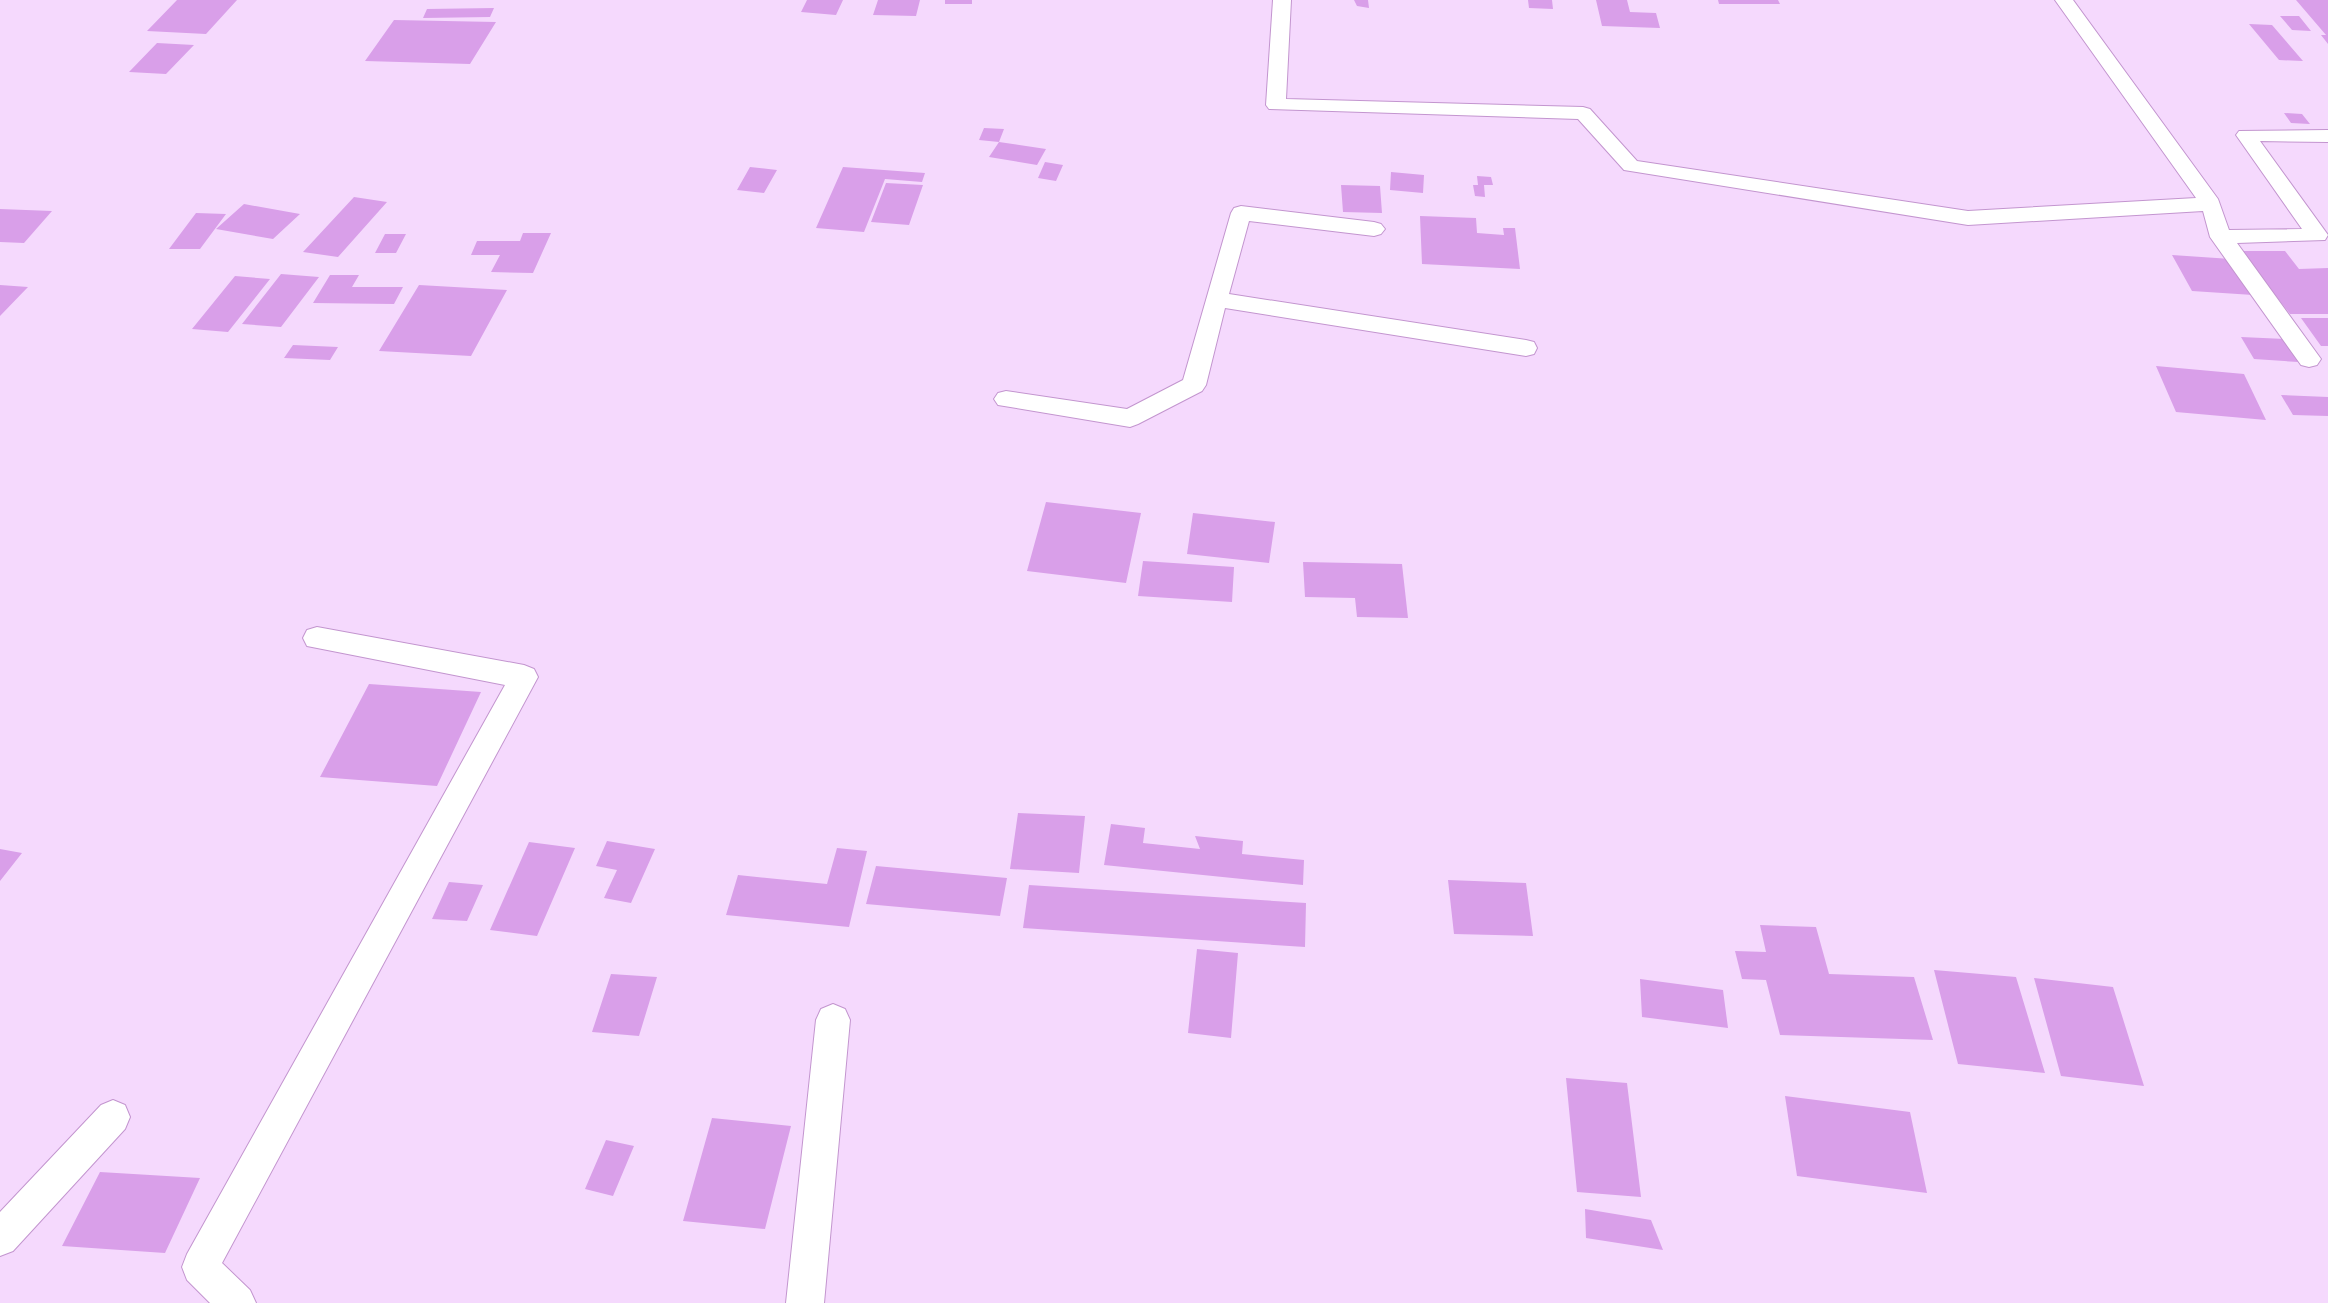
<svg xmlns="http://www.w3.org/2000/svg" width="2328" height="1303" viewBox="0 0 2328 1303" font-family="'Exo 2',sans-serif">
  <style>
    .building { fill: #d99fe9 }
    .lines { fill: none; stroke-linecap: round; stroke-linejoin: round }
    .street-casing { stroke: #c395cf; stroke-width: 2 }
    .street { fill: #fff; fill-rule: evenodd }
  </style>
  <rect width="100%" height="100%" fill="#f5d9fd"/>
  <path class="building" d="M177 0H237L206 34 147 31Z
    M807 0H843L836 15 801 12Z
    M878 0H920L916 16 873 15Z
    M945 0H972V4H945Z
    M1354 0H1368L1369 8 1357 6Z
    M1528 0H1552L1553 9 1529 8Z
    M1596 0H1627L1630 12 1656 13 1660 28 1602 26Z
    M1718 0H1778L1780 4H1719Z
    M2296 0H2328V44L2321 35H2326Z
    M494 8 490 17 423 18 427 9Z
    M2280 16H2299L2311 31 2292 30Z
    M394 20 496 22 470 64 365 61Z
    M2249 24 2272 25 2303 61 2279 60Z
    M157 43 194 45 166 74 129 72Z
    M2284 113 2302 114 2310 124 2291 123Z
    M984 128 1004 129 999 142 979 140Z
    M999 142 1046 149 1037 165 989 157Z
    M1045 162 1063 165 1056 181 1038 178Z
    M750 167 777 170 764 193 737 190Z
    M843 167 925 173 922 182 885 179 864 232 816 228Z
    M1391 172 1424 175 1423 193 1390 190Z
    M1477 176 1491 177 1493 185H1484L1485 197 1475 196 1473 185H1478Z
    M886 183 923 185 909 225 871 222Z
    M1341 185 1380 186 1382 213 1343 212Z
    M354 197 387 202 338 257 303 252Z
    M244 204 300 214 273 239 216 229Z
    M0 209 52 211 24 243 0 242Z
    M196 213 226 214 200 249H169Z
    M1420 216 1476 218 1477 233 1504 235 1503 228H1515L1520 269 1422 264Z
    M523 233H551L533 273 491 272 500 255H471L477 241H520Z
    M385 234H406L396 253H375Z
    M2241 251H2285L2299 269 2328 268V314H2290Z
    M2172 255 2231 259 2253 295 2192 291Z
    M281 274 319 277 281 327 242 324Z
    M330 275H359L352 287H403L394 304 313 303Z
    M235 276 270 279 228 332 192 329Z
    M0 285 28 287 0 316Z
    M419 285 507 290 471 356 379 351Z
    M2301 318H2328V346H2321Z
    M2241 337 2285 339 2298 362 2254 359Z
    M293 345 338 347 330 360 284 358Z
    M2156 366 2244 374 2266 420 2176 412Z
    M2281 395 2328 397V416L2293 415Z
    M1046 502 1141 513 1126 583 1027 571Z
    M1193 513 1275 522 1269 563 1187 554Z
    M1143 561 1234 567 1232 602 1138 596Z
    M1303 562 1402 564 1408 618 1357 617 1355 598 1305 597Z
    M369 684 481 692 437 786 320 777Z
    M1018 813 1085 816 1079 873 1010 869Z
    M1111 824 1145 828 1143 843 1200 849 1195 836 1243 841 1242 854 1304 860 1303 885 1104 865Z
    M607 841 655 849 631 903 604 898 617 870 596 866Z
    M529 842 575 848 537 936 490 930Z
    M837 848 867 851 849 927 726 915 738 875 827 884Z
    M0 849 22 853 0 881Z
    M876 866 1007 878 1000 916 866 904Z
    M1448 880 1526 883 1533 936 1454 934Z
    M449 882 483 885 467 921 432 919Z
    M1029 885 1306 903 1305 947 1023 928Z
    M1760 925 1816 927 1829 974 1914 977 1933 1040 1780 1035 1766 980 1742 979 1735 951 1766 952Z
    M1197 949 1238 953 1231 1038 1188 1033Z
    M1934 970 2016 977 2045 1073 1958 1064Z
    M611 974 657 977 639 1036 592 1032Z
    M2034 978 2113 987 2144 1086 2061 1076Z
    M1640 979 1723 990 1728 1028 1642 1017Z
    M1566 1078 1627 1083 1641 1197 1577 1192Z
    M1785 1096 1910 1112 1927 1193 1797 1176Z
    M712 1118 791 1126 765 1229 683 1221Z
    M606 1140 634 1146 613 1196 585 1189Z
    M100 1172 200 1178 165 1253 62 1246Z
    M1585 1209 1651 1220 1663 1250 1586 1238Z"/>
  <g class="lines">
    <g class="street-casing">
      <path id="street" d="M1273 0H1291L1286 99 1583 107 1590 109 1637 161 1968 211 2196 198 2055 0H2073L2218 199 2229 230 2302 229 2236 135 2239 131 2328 130V142L2260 141 2328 235 2325 240 2237 243 2321 359 2317 365 2309 367 2301 365 2210 237 2203 211 1968 225 1624 170 1578 119 1269 109 1266 105Z
        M1241 206 1374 222 1381 224 1385 229 1381 234 1374 236 1249 221 1229 294 1526 340 1534 342 1537 348 1534 354 1526 356 1225 308 1206 385 1202 391 1138 424 1130 427 998 405 994 399 998 393 1006 391 1127 409 1183 380 1231 213 1234 208Z
        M317 627 524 665 534 669 538 677 222 1263 250 1290 256 1303H210L187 1280 182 1267 187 1254 505 685 307 646 303 638 307 630Z
        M833 1004 845 1009 850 1020 824 1303H786L816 1020 821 1009Z
        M113 1100 125 1105 130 1117 125 1129 13 1251 0 1256V1212L101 1105Z"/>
    </g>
    <use href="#street" class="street"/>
  </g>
</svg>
